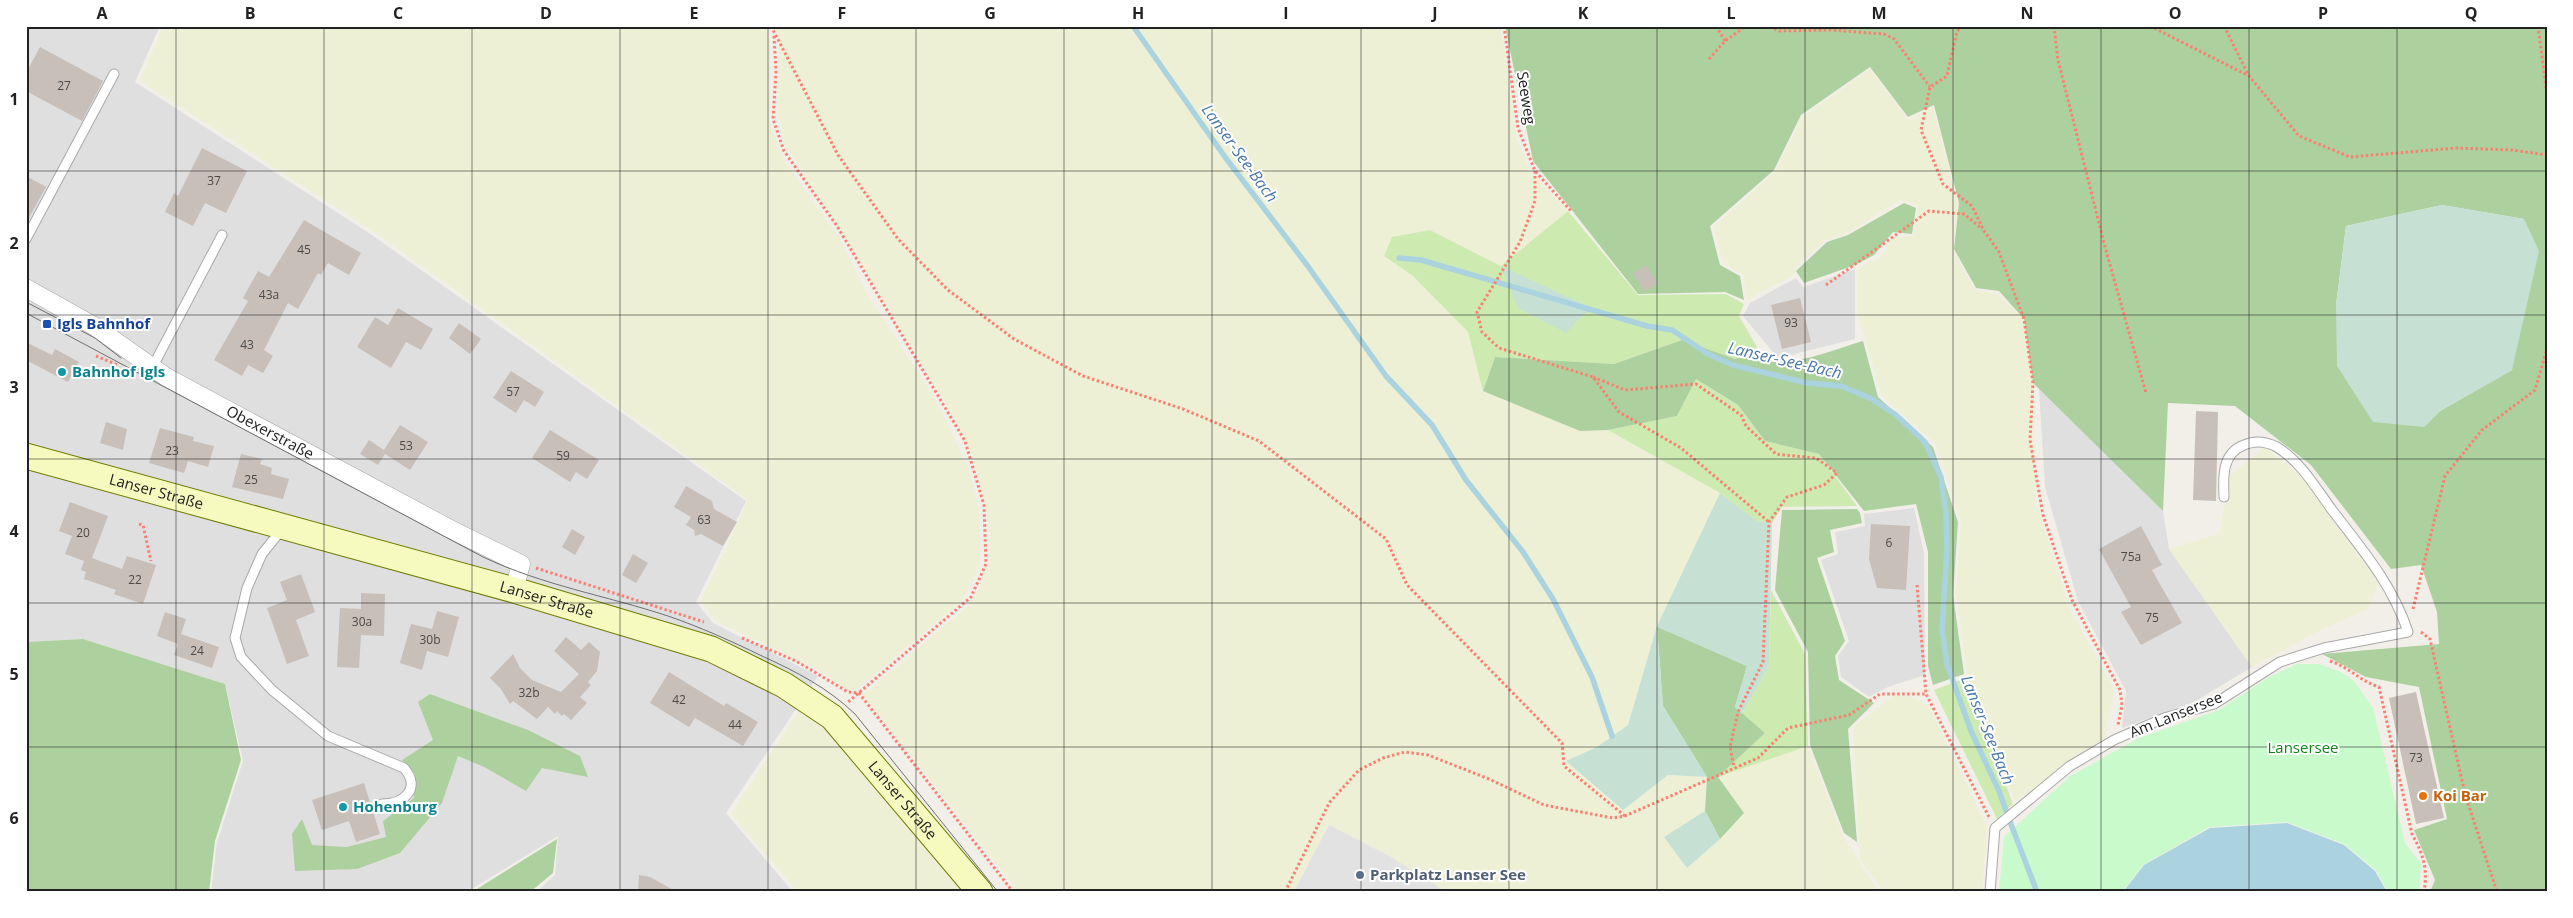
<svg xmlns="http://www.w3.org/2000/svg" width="2573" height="918" viewBox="0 0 2573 918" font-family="'Open Sans',sans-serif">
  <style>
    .residential { fill: #e0dfdf }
    .farmland { fill: #eef0d5 }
    .grass { fill: #cdebb0; fill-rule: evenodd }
    .forest { fill: #add19e; fill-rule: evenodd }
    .wetland { fill: #c6e0d4 }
    .park { fill: #c8facc }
    .parking { fill: #e2e2e2 }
    .water { fill: #aad3df }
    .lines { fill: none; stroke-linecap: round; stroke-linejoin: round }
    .stream { stroke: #aad3df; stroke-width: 5.5 }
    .building { fill: #c7bfb8 }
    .service-casing { stroke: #a9a9a9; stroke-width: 11 }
    .minor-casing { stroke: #a9a9a9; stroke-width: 19 }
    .secondary-casing { stroke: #707d05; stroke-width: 27 }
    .path { stroke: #fa8072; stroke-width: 3; stroke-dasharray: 2.5 2.5; stroke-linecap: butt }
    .service { stroke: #fff; stroke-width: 9 }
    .minor { stroke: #fff; stroke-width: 18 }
    .secondary { stroke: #f7fabf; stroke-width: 25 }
    .tram { stroke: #707070; stroke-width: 1 }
    .grid { fill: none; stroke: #222; stroke-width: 1; stroke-opacity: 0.55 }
    .transit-dot { fill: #1a4fb4; stroke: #fff; stroke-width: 2 }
    .culture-dot { fill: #0f9aa8; stroke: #fff; stroke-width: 2 }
    .food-dot { fill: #e8710a; stroke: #fff; stroke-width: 2 }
    .service-dot { fill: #5c6f8a; stroke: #fff; stroke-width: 2 }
    .labels { text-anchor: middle; stroke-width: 4; stroke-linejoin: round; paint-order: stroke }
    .number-label { font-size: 12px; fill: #4b4948 }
    .street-label { font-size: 15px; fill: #222; stroke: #fff }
    .transit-label { font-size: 15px; font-weight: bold; fill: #164399; stroke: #fff; text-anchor: start }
    .culture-label { font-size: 15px; font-weight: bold; fill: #0d838f; stroke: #fff; text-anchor: start }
    .park-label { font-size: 15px; fill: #0c8416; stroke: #fff }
    .food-label { font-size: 15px; font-weight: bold; fill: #c56008; stroke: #fff; text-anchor: start }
    .service-label { font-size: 15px; font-weight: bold; fill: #4e5e75; stroke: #fff; text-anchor: start }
    .water-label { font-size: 16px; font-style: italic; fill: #4a7aab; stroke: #fff }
    .neatline { fill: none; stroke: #222; stroke-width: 2 }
    .grid-label { font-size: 16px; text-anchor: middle; font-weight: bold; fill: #222 }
  </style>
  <rect width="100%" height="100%" fill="#f2efe9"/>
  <path class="residential" d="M26 26H160L135 82 372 235 746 501 696 602 713 623 818 676 726 813 793 892H536L555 875 558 836 467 892H211L217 842 243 761 225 684 83 639 26 642Z
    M1855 269V339L1778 358 1743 316 1750 303 1796 278 1803 287Z
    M2039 388 2163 511 2169 549 2252 667 2194 702 2122 728 2126 691 2078 601 2045 487Z
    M1914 508 1924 553 1925 675 1888 687 1869 697 1841 677 1838 656 1849 641 1821 560 1838 554 1835 532 1865 526 1864 514Z"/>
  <path class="farmland" d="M163 26H765L770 39V124L784 160 840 239 866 292 935 398 970 472 980 515V567L962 601 856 690H848L818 670 716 621 701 601 748 500 374 232 140 81Z
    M774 26H1501L1517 140 1530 171 1568 211 1501 266 1430 230 1384 256 1413 276 1468 332 1483 391 1580 431 1608 430 1720 493 1657 626 1628 725 1597 747 1566 761 1623 810 1668 775 1707 777 1705 811 1664 837 1687 868 1720 839 1744 813 1718 777 1808 746 1843 836 1879 892H1019L863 695 968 606 980 587 989 564 990 538 985 501 972 454 952 413 841 230 785 145 778 116 779 37Z
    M1870 69 1908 120 1933 107 1958 204 1953 250 1975 290 1997 294 2024 319 2033 383 2036 502 2071 611 2114 688 2105 738 2015 801 1967 672 1956 593 1961 522 1936 444 1882 396 1857 312 1858 268 1880 258 1894 237 1914 236 1918 206 1901 200 1846 234 1824 241 1795 268 1794 275 1747 300 1743 275 1723 262 1714 227 1776 171 1803 117Z
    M2265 447 2301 477 2378 583 2368 609 2319 631 2252 667 2169 549 2219 534 2231 475Z
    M1895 694 1911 697 1929 706 1987 827 1982 892H1884L1860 860 1853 727Z
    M802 706 828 724 969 892H798L731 814Z"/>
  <path class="grass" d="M1568 211 1638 295 1726 294 1744 304 1739 316 1757 347 1747 355 1735 359 1682 340 1614 364 1495 357 1483 391 1468 332 1413 276 1384 256 1392 237 1430 230 1501 266ZM1501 267 1594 309H1593L1582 316Z
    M1696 379 1738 405 1765 441 1819 454 1857 506 1782 507 1772 523 1757 521 1720 493 1608 430 1677 416Z
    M1771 590 1805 654 1808 746 1718 777 1765 733 1742 714 1769 666Z
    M1965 678 2013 804 1997 819 1934 690Z"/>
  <path class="forest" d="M1505 26H2547V892H2430L2435 880 2414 830 2447 819 2419 687 2366 677 2322 654 2439 644 2437 612 2421 565 2391 569 2311 465 2235 406 2168 403 2163 511 2033 383 2024 319 1999 291 1976 288 1954 249 1959 203 1934 105 1908 117 1870 67 1801 115 1774 170 1710 226 1720 265 1740 276 1744 300 1725 292 1638 294 1533 161ZM2442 205 2524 219 2512 370 2440 411 2424 427 2336 305 2346 226Z
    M1904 203 1916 208 1912 234 1893 232 1874 255 1855 265 1804 283 1796 271 1827 242 1848 235Z
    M1682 340 1735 359C1756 352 1758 362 1776 362 1805 362 1836 349 1863 341L1878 397 1933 447 1958 522 1953 595 1964 674 1933 685 1928 666V552L1916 504 1864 511 1819 454 1765 441 1738 405 1696 379 1677 416 1608 430 1580 431 1483 391 1495 357 1614 364Z
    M1857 509 1860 513 1862 523 1830 530 1834 552 1817 558 1845 641 1835 656 1839 680 1874 703 1848 729 1857 842 1844 833 1810 745 1808 652 1775 590 1782 510Z
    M1657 626 1747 666 1735 707 1765 733 1718 777 1744 813 1720 839 1705 811 1707 777 1663 706Z
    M83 639 225 684 241 760 215 841 209 892H26V642Z
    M430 694 528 730 580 756 588 777 542 768 526 791 484 767 458 756 442 803 400 853 357 869 295 871 292 834 302 819 312 845 347 847 386 837 383 821 414 798 415 774 402 760 433 740 418 702Z
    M557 839 553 873 530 892H472Z"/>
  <path class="wetland" d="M2442 205 2524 219 2539 251 2512 370 2440 411 2424 427 2373 422 2337 366 2336 305 2346 226Z
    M1501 266 1594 309 1582 316 1566 333 1518 308Z
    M1720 493 1757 521 1772 523 1769 666 1742 714 1735 707 1747 666 1657 627 1663 706 1707 777 1668 775 1623 810 1566 761 1597 747 1628 725 1657 626Z
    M1705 811 1720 839 1687 868 1664 837Z"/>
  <path class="park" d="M2297 664H2319L2341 672 2354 681 2373 708 2405 843 2421 864 2419 892H2388L2376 870 2344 844 2287 822 2209 827 2143 865 2122 892H1999L2004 837 2070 776 2139 738 2219 710 2269 677Z"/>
  <path class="parking" d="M1329 825 1391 857 1446 892H1294Z"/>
  <path class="water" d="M2287 823 2344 845 2375 871 2387 892H2123L2144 865 2210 828Z"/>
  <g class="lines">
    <path class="stream" d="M1133 26 1225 157 1307 265 1386 376 1432 425 1466 480 1523 552 1553 599 1592 677 1612 736
      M1399 258 1421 260 1647 326 1672 330 1708 354 1733 365 1807 383 1841 386 1872 399 1896 415 1925 442 1941 477 1946 513 1947 549 1942 629 1947 664 1971 731 1999 791 2008 816
      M2009 819 2037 892"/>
  </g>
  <path class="building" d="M40 47 103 81 82 121 26 91V73Z
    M202 148 247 171 226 213 205 203 193 226 165 212 174 193 178 196Z
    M26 176 46 187 26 223Z
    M304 220 361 253 349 275 328 263 321 275 318 273 298 309 288 303 264 350 273 356 263 373 248 365 242 376 214 360 248 301 243 298 258 271 269 277Z
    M1646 265 1658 283 1645 292 1633 273Z
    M1800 298 1811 342 1782 349 1771 305Z
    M398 308 433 329 421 350 406 342 391 368 357 347 375 317 388 325Z
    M459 323 481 339 470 354 449 338Z
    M26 342 52 355 55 349 79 362 68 382 26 360Z
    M511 371 544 392 535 407 524 400 516 413 493 398Z
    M2196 411 2218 412 2216 501 2193 500Z
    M106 422 127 429 123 450 100 443Z
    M400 425 428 442 410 470 385 454 378 465 360 454 369 440 384 450Z
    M160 428 194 437 193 441 214 446 208 467 188 461 184 473 149 463Z
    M550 430 599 460 587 479 576 472 570 482 532 458Z
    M241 454 262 459 260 464 272 468 271 474 289 479 283 499 232 487Z
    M686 486 712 501 714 509 737 522 723 546 701 534 695 536 694 530 686 525 691 517 674 507Z
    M70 502 108 516 92 558 122 569 127 556 156 565 143 604 114 594 116 590 84 579 86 572 81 570 84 561 65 554 72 536 59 531Z
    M1871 524 1910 526 1906 590 1877 588 1869 559Z
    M2141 526 2162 565 2152 570 2182 623 2141 645 2121 612 2131 607 2099 549Z
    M572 529 585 537 575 555 562 547Z
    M633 554 648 563 636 583 622 575Z
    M301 574 315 612 296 620 309 656 287 664 267 608 287 600 280 582Z
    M361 593 385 594 384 636 361 635 359 668 337 667 340 608 361 609Z
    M437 611 459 617 448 657 427 651 422 670 400 663 411 624 432 629Z
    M165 612 186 619 181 634 219 647 212 668 174 655 178 644 157 636Z
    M566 637 581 650 589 642 600 652 597 671 588 682 591 685 580 697 587 703 571 720 564 714 562 716 557 711 555 714 548 707 537 719 513 701 510 704 501 689 490 678 513 654 520 668 532 680 561 692 579 674 554 651Z
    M669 672 724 706 726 703 758 722 743 746 695 718 689 727 650 703Z
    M2416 692 2444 818 2416 824 2389 698Z
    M364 783 380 834 356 842 349 821 322 830 312 800Z
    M639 875 650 877 677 892H638Z"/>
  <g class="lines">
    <g class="service-casing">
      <path id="service" d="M26 239 114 74
        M152 368 222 235
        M283 528 262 554 247 588 235 638 241 657 272 690 328 736 404 768C422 789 403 804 382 804
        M1990 892 1995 828 2070 766 2114 740 2164 718 2214 704 2280 662 2324 648 2408 632C2393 585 2361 548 2332 510 2316 488 2301 462 2277 447 2267 442 2255 440 2244 445 2222 453 2223 477 2224 497"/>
    </g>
    <g class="minor-casing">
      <g id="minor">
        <path id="s1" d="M26 288 94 326 166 377 450 529 521 564 514 590"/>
      </g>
    </g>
    <g class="secondary-casing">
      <g id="secondary">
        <path id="s2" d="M26 456 514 590 711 649 784 685 832 717 980 892"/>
      </g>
    </g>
    <path class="path" d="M771 26 838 155 898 239 948 290 1014 339 1083 376 1183 409 1259 441 1386 539 1407 585 1562 743 1564 766 1625 816
      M1504 26 1518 128 1535 171 1571 211
      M1716 26 1725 41
      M1770 26 1779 31 1831 30 1884 34 1894 39 1930 87
      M1963 26 1957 31 1947 76 1930 87 1921 130 1943 184 1972 206 1984 231 1999 252 2024 319 2033 383 2030 440 2043 515 2072 600 2120 690 2122 705 2118 725
      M2054 26 2058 60 2105 247 2146 393
      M2150 26 2249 76
      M2224 26 2249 76 2299 136 2350 157 2456 148 2512 150 2547 155
      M2538 26 2547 95
      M774 36 776 72 773 119 784 151 837 226 965 441 984 505 986 564 971 597 847 703
      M1709 59 1725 41 1746 26
      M1535 171V201L1520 242 1477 312 1482 332 1499 348 1593 377 1619 412 1681 448 1769 522
      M1826 285 1929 211 1964 214 1982 229
      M96 356 118 365
      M1593 377 1625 390 1696 384 1741 415 1746 426 1776 454 1816 458 1837 473 1824 485 1787 497 1769 522 1763 662 1738 712 1730 747 1734 768
      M139 524 143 525 151 561
      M536 568 704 622
      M1917 585 1926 694 1989 817
      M2413 609 2445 476 2482 430 2535 390 2547 349
      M2421 632 2430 639 2465 794 2497 892
      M742 638 796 661 848 692 859 693 1013 892
      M2330 661C2349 667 2360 681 2379 687L2412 834C2423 854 2428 868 2424 892
      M1285 892 1329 803 1359 770 1383 758 1405 752 1428 755 1489 779 1544 805 1613 818 1625 816 1758 758 1788 728 1849 715 1880 694H1926"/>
    <use href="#service" class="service"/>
    <use href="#minor" class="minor"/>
    <use href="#secondary" class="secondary"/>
    <path class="tram" d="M26 302 95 338 121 358
      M26 313 483 557C545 586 604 595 668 616 700 627 731 641 762 656 797 672 828 688 855 714L998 892"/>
  </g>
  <path class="grid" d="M176 26V892M324 26V892M472 26V892M620 26V892M768 26V892M916 26V892M1064 26V892M1212 26V892M1361 26V892M1509 26V892M1657 26V892M1805 26V892M1953 26V892M2101 26V892M2249 26V892M2397 26V892M26 171H2547M26 315H2547M26 459H2547M26 603H2547M26 747H2547"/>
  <rect class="transit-dot" x="42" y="319" width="10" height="10" rx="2.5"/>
  <g class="culture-dot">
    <circle cx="62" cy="372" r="5"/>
    <circle cx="343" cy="807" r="5"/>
  </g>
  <circle class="food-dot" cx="2423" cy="796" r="5"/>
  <circle class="service-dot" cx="1360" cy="875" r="5"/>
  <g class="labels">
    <g class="number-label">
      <text x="64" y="90">27</text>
      <text x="214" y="185">37</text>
      <text x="304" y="254">45</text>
      <text x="269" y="299">43a</text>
      <text x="1791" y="327">93</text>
      <text x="247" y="349">43</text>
      <text x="513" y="396">57</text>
      <text x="406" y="450">53</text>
      <text x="172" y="455">23</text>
      <text x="563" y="460">59</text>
      <text x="251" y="484">25</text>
      <text x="704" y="524">63</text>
      <text x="83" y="537">20</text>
      <text x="1889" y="547">6</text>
      <text x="2131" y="561">75a</text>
      <text x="135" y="584">22</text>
      <text x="2152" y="622">75</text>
      <text x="362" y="626">30a</text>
      <text x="430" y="644">30b</text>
      <text x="197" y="655">24</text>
      <text x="529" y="697">32b</text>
      <text x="679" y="704">42</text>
      <text x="735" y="729">44</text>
      <text x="2416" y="762">73</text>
    </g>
    <g class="street-label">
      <text transform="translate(1526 98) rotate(81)" y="5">Seeweg</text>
      <text dy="5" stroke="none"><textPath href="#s1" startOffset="284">Obexerstraße</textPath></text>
      <text dy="5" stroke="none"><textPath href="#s2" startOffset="135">Lanser Straße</textPath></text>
      <text dy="5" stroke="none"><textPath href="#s2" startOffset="540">Lanser Straße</textPath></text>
      <text transform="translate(2176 715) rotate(-22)" y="5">Am Lansersee</text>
      <text dy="5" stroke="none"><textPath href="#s2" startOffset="960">Lanser Straße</textPath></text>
    </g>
    <g class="transit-label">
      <text x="57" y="329">Igls Bahnhof</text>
    </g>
    <g class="culture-label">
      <text x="72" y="377">Bahnhof Igls</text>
      <text x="353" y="812">Hohenburg</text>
    </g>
    <g class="park-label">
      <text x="2303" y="753">Lansersee</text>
    </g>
    <g class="food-label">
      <text x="2433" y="801">Koi Bar</text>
    </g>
    <g class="service-label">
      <text x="1370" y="880">Parkplatz Lanser See</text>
    </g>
    <g class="water-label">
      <text transform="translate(1240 153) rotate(54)" y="6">Lanser-See-Bach</text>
      <text transform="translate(1785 360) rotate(13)" y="6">Lanser-See-Bach</text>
      <text transform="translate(1988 730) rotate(68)" y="6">Lanser-See-Bach</text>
    </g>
  </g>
  <rect width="2573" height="918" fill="none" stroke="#ffffff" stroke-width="55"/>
  <rect x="28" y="28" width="2518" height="862" class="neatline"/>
  <g class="grid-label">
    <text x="102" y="19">A</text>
    <text x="250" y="19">B</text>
    <text x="398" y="19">C</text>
    <text x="546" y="19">D</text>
    <text x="694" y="19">E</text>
    <text x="842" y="19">F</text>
    <text x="990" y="19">G</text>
    <text x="1138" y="19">H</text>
    <text x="1286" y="19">I</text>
    <text x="1435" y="19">J</text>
    <text x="1583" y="19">K</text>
    <text x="1731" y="19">L</text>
    <text x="1879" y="19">M</text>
    <text x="2027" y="19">N</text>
    <text x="2175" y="19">O</text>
    <text x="2323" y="19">P</text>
    <text x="2471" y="19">Q</text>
    <text x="14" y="105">1</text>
    <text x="14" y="249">2</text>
    <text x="14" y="393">3</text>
    <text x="14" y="537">4</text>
    <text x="14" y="680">5</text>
    <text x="14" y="824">6</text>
  </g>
</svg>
